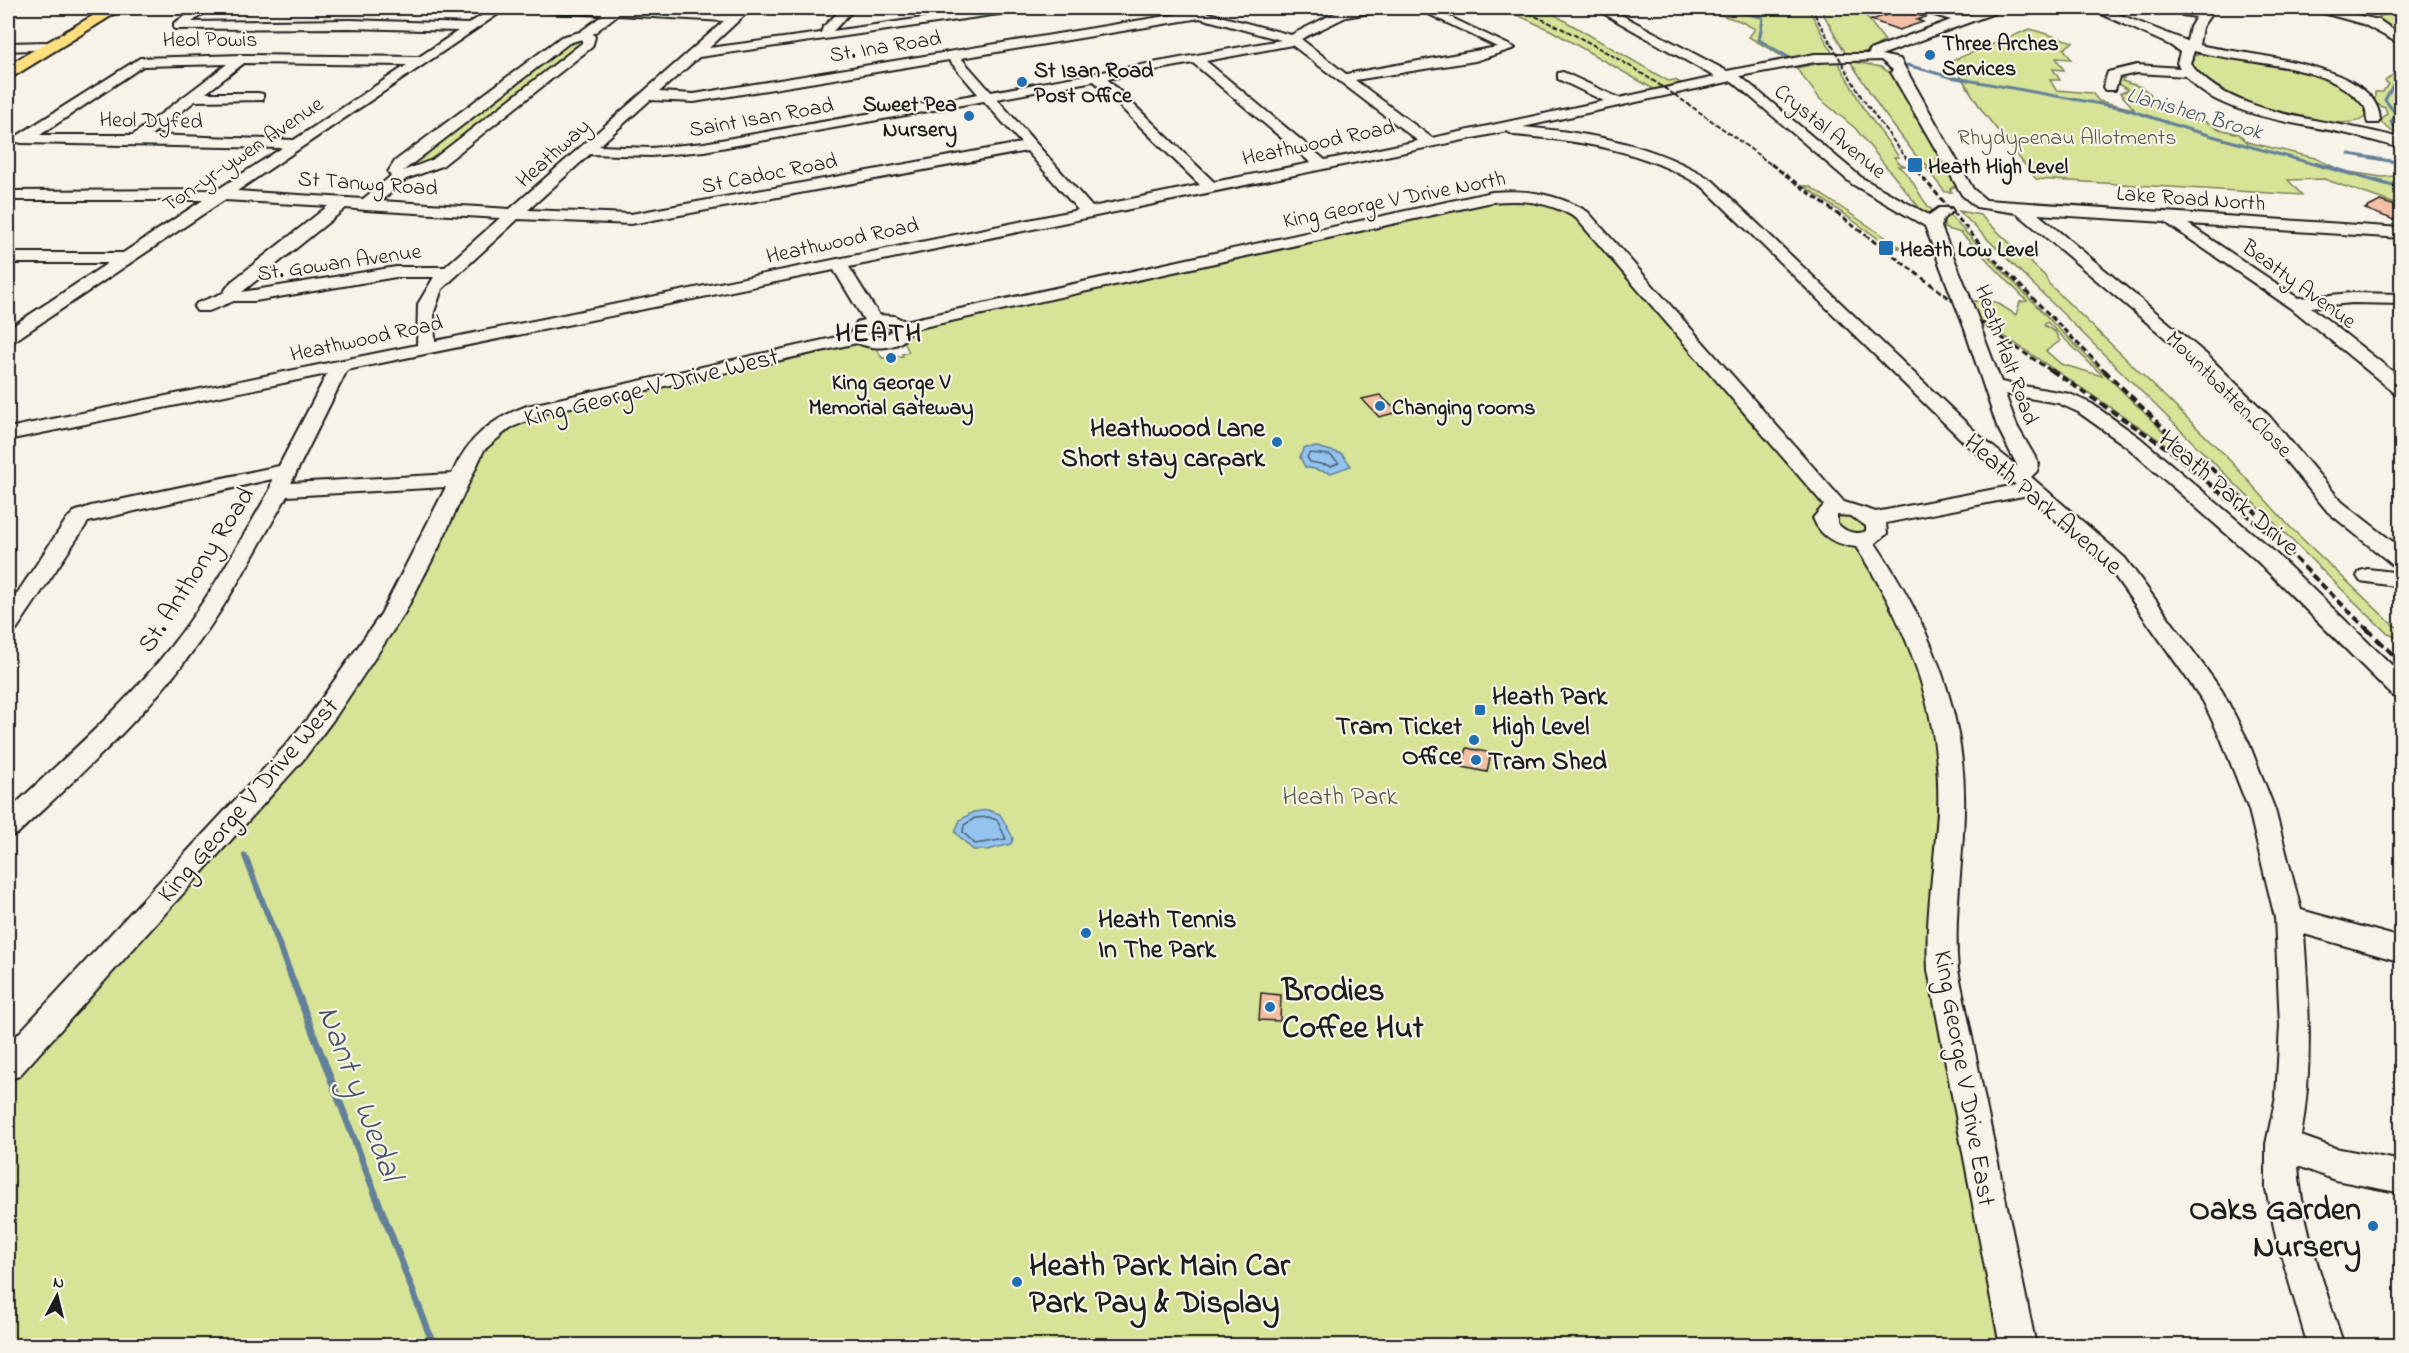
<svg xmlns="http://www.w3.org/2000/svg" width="2409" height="1353" viewBox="0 0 2409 1353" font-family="'Indie Flower',sans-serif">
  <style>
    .green { fill: #d7e396; stroke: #7a8059; stroke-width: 1.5; fill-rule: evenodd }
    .water { fill: #93c3ee; stroke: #63809a; stroke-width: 1.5 }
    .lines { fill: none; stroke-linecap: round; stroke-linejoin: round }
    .shore { stroke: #4c5f70; stroke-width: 1.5 }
    .stream-far3 { stroke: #63809a; stroke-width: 3 }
    .stream-far2 { stroke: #63809a; stroke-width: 4 }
    .stream-far1 { stroke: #63809a; stroke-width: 6 }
    .stream { stroke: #63809a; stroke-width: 7 }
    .building { fill: #f4c0a5; stroke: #1c1c1c; stroke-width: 1.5 }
    .minor-casing { stroke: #1c1c1c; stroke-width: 4 }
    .major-casing { stroke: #1c1c1c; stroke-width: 4 }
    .minor { fill: #f7f3e8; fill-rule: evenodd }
    .major { fill: #fddf80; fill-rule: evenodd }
    .rail-far3 { stroke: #1c1c1c; stroke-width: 2; stroke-dasharray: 5 2; stroke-linecap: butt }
    .rail-far2 { stroke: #1c1c1c; stroke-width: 3; stroke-dasharray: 6 3; stroke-linecap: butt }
    .rail-far1 { stroke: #1c1c1c; stroke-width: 4; stroke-dasharray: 8 4; stroke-linecap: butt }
    .rail { stroke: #1c1c1c; stroke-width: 4.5; stroke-dasharray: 10 4.5; stroke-linecap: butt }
    .minor-bridge-casing { stroke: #1c1c1c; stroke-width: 20; stroke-linecap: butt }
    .minor-bridge { stroke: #f7f3e8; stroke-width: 16 }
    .poi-dot { fill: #1f6fb2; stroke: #f7f3e8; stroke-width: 2 }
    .labels { text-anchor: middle; stroke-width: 4.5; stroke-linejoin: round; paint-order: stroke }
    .far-street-label { font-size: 22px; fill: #1c1c1c; stroke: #f7f3e8 }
    .far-poi-label { font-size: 22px; font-weight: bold; fill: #1c1c1c; stroke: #f7f3e8; text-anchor: start }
    .far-water-label { font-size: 22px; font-style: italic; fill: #465666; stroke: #f7f3e8 }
    .far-park-label { font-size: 22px; fill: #545841; stroke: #f7f3e8 }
    .street-label { font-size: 26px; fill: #1c1c1c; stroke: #f7f3e8 }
    .poi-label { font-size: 26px; font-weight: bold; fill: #1c1c1c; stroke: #f7f3e8; text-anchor: start }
    .park-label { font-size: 26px; fill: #545841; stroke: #f7f3e8 }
    .far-district-label { font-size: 27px; font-weight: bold; letter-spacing: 1.5px; fill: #1c1c1c; stroke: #f7f3e8 }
    .near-poi-label { font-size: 32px; font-weight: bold; fill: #1c1c1c; stroke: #f7f3e8; text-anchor: start }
    .near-water-label { font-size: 33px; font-style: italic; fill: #465666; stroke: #f7f3e8 }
  </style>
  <rect width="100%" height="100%" fill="#f7f3e8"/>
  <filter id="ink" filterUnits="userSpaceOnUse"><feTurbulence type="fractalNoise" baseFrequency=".0167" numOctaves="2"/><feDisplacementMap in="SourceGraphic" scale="12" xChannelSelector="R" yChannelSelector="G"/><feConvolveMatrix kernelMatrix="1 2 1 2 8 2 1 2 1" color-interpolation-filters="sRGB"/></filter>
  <g filter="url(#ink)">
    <path class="green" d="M1502 8H1543L1668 81 1675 80 1685 85 1655 90 1552 31Z
      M1698 8H1808L1833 54 1785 58 1749 37 1755 29 1740 21Z
      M1820 8H1860L1885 41 1865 52 1846 54Z
      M2379 8H2401V34L2389 31 2375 21 2389 10Z
      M2030 29 2073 42 2064 49 2071 59 2056 58 2064 70 2053 69 2060 80H2050L2056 90 2092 93 2099 101 2134 109 2120 93 2129 90 2116 83 2119 77H2125L2122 81 2141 87 2151 94 2150 99 2165 103 2174 110 2188 113 2195 120 2204 121 2219 129 2239 134 2247 142 2315 158 2342 171 2382 177 2395 176 2401 171V206L2324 179 2288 180 2302 195 2036 179 1983 112 1951 61Z
      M582 37 586 42 430 165 404 173 400 168 565 42Z
      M2197 51 2303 69 2332 83 2351 87 2370 114 2366 113 2364 118C2343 132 2264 111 2240 103 2221 96 2205 81 2192 66L2194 59 2192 56 2199 54Z
      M1837 60 1864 109 1899 157H1894L1899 163 1906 166H1898C1915 177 1918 199 1933 211L1926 216 1855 128 1820 99 1796 68Z
      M1850 61 1881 67 1890 73 1897 75 1899 81 1895 82 1897 86 1905 88 1904 96 1916 115 1914 117 1925 121V129L1922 131 1929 133 1940 157 1936 159 1942 169 1951 172 1957 185 1950 189 1952 192H1945L1926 168H1929L1924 162 1920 161 1880 108Z
      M2401 68V138L2380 122 2387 114 2385 108 2375 103V92H2383L2388 84 2385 81Z
      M1804 186H1809L1903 249 1889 246Z
      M1515 197 1572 211 1826 503 1820 510 1854 544 1894 599 1950 732 1936 895 2010 1345 8 1346V1074L310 739 472 458 514 420 852 340 876 348 882 358 903 356 902 354 909 352 904 342 910 328Z
      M1959 211 1980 215 2045 276 2049 284 2223 453 2292 529 2393 625 2401 628V639L2388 634 2327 575Z
      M1948 214 2053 323 2184 452 2173 449 1977 318 1972 306 1974 301 1996 302 2016 315 2020 302 2027 301 1961 233 1944 228V218ZM2047 322 2102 375V376L2061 364 2046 351 2060 341 2055 332 2044 325Z
      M1860 514 1870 533 1845 534 1831 515Z"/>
    <path class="water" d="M1317 447 1342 454 1351 466 1331 473 1305 467 1300 457 1304 448Z
      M988 810 1000 814 1013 838 1011 844 988 850H973L955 832 960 820 973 812Z"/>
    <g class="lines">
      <path class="shore" d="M1310 453 1330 455 1339 463 1331 466 1310 462 1307 457Z
        M988 817 997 820 1006 839 975 844 963 832 964 825 975 818Z"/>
      <path class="stream-far3" d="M1721 8 1761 17
        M1759 8 1763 19 1759 40 1788 57
        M1907 65 1950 77 2123 108 2187 129 2321 166
        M2402 79 2394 83 2385 100 2396 114 2391 122 2400 134 2402 128
        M2349 154 2402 163"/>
      <path class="stream-far2" d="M2316 164 2402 188"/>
      <path class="stream-far1" d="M245 856 282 952"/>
      <path class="stream" d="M281 950 434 1346"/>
    </g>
    <path class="building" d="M1899 11 1926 17 1917 20 1923 22 1899 30 1871 20Z
      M2380 201 2402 208V223L2365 209Z
      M1380 395 1398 412 1379 417 1362 399Z
      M1467 748 1491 753 1487 772 1462 767Z
      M1261 993 1281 995 1280 1021 1259 1020Z"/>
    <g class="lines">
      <g class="minor-casing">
        <path id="minor" d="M198 8H211L192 22 351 20 468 24 494 8H507L237 191 363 199 391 176 388 172 395 161 561 37 580 32 603 15 547 12 541 8H615L732 14 739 8H752L709 48 821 33 823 27 843 8H855L833 31 992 8H1019L1013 12 699 57 659 92 694 94 1184 13 1180 10 1182 8H1190L1291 35 1339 11 1384 8 1382 11 1346 17 1301 39 1346 74 1497 47 1416 8H1431L1515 48 1475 61 1355 80 1432 138 1604 101 1558 79V73L1563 72 1619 98 1715 77 1594 8H1608L1727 71 1815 54H1869L1870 50 1951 20 1921 11 1919 8C1935 8 1954 17 1963 16 1975 15 1984 8 2002 8L2000 11 1881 55 1900 59 1973 189 1986 200 2402 228V238L2188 224 2298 298 2352 293 2402 294V304L2352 303 2311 307 2402 379V395L2395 393 2296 312 2165 222 2038 214 2207 355 2270 417 2342 502 2402 549V568L2394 566 2328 512 2256 425 2195 363 2017 213 1976 207 1962 195 1891 72 1893 70 1881 60 1815 62 1740 76 1862 178 1929 215 1939 208H1951L1953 211 1943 219 1941 227 1970 297 1967 301H1955L1952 297 1925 226 1852 184 1732 81 1523 127C1591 133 1655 144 1713 181L1982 438 2018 467 1997 426 1966 333 1969 329H1981L2001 382 2070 394 2092 404 2140 438 2271 549 2402 675V699L2393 696 2255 559 2126 446 2078 412 2058 403 2005 394 2017 426 2039 464 2037 471 2031 477 2125 558 2222 691 2248 741 2275 810 2301 910 2402 938V962L2304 934C2309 1002 2313 1068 2301 1136L2335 1148 2402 1161V1193L2335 1180 2298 1166C2302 1227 2325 1287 2344 1346H2308L2276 1237 2266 1189V1144L2276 1097 2280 1025 2275 918 2249 810 2222 741 2203 701 2109 568 2028 495 1886 523 1887 534 1875 543C1929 623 1967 713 1964 811 1963 864 1953 916 1958 970L2036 1346H2000L1928 970C1925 916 1935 865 1938 811 1942 715 1908 626 1856 547 1836 544 1821 538 1813 518L1824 505 1576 218C1550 202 1523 199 1492 202L910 330C904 351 873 350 857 343L549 412 510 428 484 450 439 547 404 614 336 716 303 760 19 1076 8 1080V1045L285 746 308 718 381 614 446 487 287 496C256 550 227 606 189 656 140 722 77 777 17 834L8 837V811C64 758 124 707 172 645 210 597 239 543 270 490L272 479 88 522 16 630 8 632V607L66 520 74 512 91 506 279 466 327 374 8 440V428L417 345 418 304 434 277H396L255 301H234L209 311H197L194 307 197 303 223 293 231 282 328 206 224 200 14 341 8 342V329L108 263H8V253H123L203 200H8V191L217 190 282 148 22 143 17 142 15 139 17 136 140 58 242 55 419 57 458 31 351 28 174 29V23ZM617 15 724 21 510 209 381 201 406 179 442 166 592 47 595 37 593 34ZM1200 18 1281 40 991 92 961 58ZM582 39V43L432 160 403 171 569 43ZM1292 45 1418 141 1325 160 1206 61ZM949 60 978 94 704 143 651 148 599 146 650 100 694 102ZM244 63 407 65 294 140 151 135 195 101 263 100V94L258 93H206ZM1193 63 1311 163 1214 182 1107 79ZM227 64 133 135H40L143 66ZM1094 81 1200 185 1092 207 997 99ZM984 101 1021 143 631 214 528 210 590 154 651 156 704 151ZM1507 131 1514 135C1582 141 1644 150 1703 187L1968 446 2016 485 1876 512 1844 502 1588 212C1558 194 1526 189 1492 192L905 321 894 316 879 315 849 267ZM1027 151 1078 210 435 341 434 312 442 289 518 219 631 224ZM346 208 366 210 500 218 445 267H396L242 292ZM834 270 864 320 857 322 850 334 527 406C491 419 467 439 452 474L291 483 347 370ZM882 325 889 326 892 331 881 337 867 334 869 330ZM1837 515 1851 516 1866 526V531C1855 536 1844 531 1837 523Z
          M2088 8H2103L2187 41 2190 27 2196 17 2182 15 2176 8 2201 11 2203 8H2215L2202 27 2199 45C2241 55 2379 62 2380 120L2378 123H2368C2365 117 2368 111 2364 106 2330 62 2243 64 2194 51L2190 63C2231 120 2338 118 2402 139V148C2384 144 2366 138 2348 134 2303 124 2214 115 2186 76L2137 73 2119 77 2115 90H2105L2103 87 2108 72 2137 65 2180 68 2177 63 2180 52 2170 45Z
          M2305 8H2324L2379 20 2402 36V45L2363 24Z
          M48 42 52 43V49L8 51V43Z
          M2368 569 2402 573V587L2360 581 2357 576 2360 571Z"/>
      </g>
      <g class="major-casing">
        <path id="major" d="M106 8H124L14 76 8 77V65Z"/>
      </g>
      <use href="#minor" class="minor"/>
      <use href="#major" class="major"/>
      <path class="rail-far3" d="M1516 8C1610 46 1692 105 1773 166
        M1811 8 1862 98 1912 166"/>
      <path class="rail-far2" d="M1771 164 2005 340 2053 372
        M1911 164 1987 252 2106 372"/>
      <path class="rail-far1" d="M2051 370 2168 449 2274 538
        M2104 370 2205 469
        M2202 459 2257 514
        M2269 533 2368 630"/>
      <path class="rail" d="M2366 628 2402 663"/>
      <g class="minor-bridge-casing">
        <path id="minor-bridge" d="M1961 297 1975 333"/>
      </g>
      <use href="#minor-bridge" class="minor-bridge"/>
    </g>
  </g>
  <g class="poi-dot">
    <circle cx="1930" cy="55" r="6"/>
    <circle cx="1022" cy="82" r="6"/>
    <circle cx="969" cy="116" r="6"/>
    <rect x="1907" y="157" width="16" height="16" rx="3"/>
    <rect x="1878" y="240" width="16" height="16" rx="3"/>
    <circle cx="891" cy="358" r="6"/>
    <circle cx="1380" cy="406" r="6"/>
    <circle cx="1277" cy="442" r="6"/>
    <rect x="1474" y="704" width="12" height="12" rx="3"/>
    <circle cx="1474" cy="740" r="6"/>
    <circle cx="1476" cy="760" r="6"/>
    <circle cx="1086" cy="933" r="6"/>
    <circle cx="1270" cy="1007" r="6"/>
    <circle cx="2373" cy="1226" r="6"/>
    <circle cx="1017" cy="1282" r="6"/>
  </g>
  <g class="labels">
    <g class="far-street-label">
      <text x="210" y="46">Heol Powis</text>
      <text transform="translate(885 45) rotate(-9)" y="8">St. Ina Road</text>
      <text transform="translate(761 116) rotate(-10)" y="8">Saint Isan Road</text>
      <text transform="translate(151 119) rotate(1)" y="8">Heol Dyfed</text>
      <text transform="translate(1831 130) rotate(39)" y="8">Crystal Avenue</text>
      <text transform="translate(1318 141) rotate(-12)" y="8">Heathwood Road</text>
      <text transform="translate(552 152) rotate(-42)" y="8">Heathway</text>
      <text transform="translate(242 153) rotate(-34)" y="8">Ton-yr-ywen Avenue</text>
      <text transform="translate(769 172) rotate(-11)" y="8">St Cadoc Road</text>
      <text transform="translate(368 182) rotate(4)" y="8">St Tanwg Road</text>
      <text transform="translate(2191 197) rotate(4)" y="8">Lake Road North</text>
      <text transform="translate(1394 198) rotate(-11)" y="8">King George V Drive North</text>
      <text transform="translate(842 239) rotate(-12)" y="8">Heathwood Road</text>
      <text transform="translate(339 261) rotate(-8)" y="8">St. Gowan Avenue</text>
      <text transform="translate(2300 283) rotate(36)" y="8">Beatty Avenue</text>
      <text transform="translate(366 337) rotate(-12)" y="8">Heathwood Road</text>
      <text transform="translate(2008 354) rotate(70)" y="8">Heath Halt Road</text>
      <text transform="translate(2230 393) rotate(45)" y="8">Mountbatten Close</text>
    </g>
    <g class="far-poi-label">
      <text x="1942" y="50">Three Arches<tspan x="1942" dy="25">Services</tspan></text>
      <text x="1034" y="77">St Isan Road<tspan x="1034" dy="25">Post Office</tspan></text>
      <text x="957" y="111" text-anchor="end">Sweet Pea<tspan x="957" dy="25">Nursery</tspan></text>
      <text x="1928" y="173">Heath High Level</text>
      <text x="1900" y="256">Heath Low Level</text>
      <text x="891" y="389" text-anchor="middle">King George V<tspan x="891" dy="25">Memorial Gateway</tspan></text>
      <text x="1392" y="414">Changing rooms</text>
    </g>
    <g class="far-water-label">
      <text transform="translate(2195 112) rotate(16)" y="8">Llanishen Brook</text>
    </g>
    <g class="far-park-label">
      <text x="2067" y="144">Rhydypenau Allotments</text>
    </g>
    <g class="street-label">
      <text transform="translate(651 386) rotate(-14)" y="9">King George V Drive West</text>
      <text transform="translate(2230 492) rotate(41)" y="9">Heath Park Drive</text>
      <text transform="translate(2044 503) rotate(41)" y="9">Heath Park Avenue</text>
      <text transform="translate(195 569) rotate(-57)" y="9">St. Anthony Road</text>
      <text transform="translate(247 799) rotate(-49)" y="9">King George V Drive West</text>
      <text transform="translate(1966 1078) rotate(80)" y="9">King George V Drive East</text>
    </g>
    <g class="poi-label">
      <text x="1265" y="436" text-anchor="end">Heathwood Lane<tspan x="1265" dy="30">Short stay carpark</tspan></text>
      <text x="1492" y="704">Heath Park<tspan x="1492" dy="30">High Level</tspan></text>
      <text x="1462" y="734" text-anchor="end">Tram Ticket<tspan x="1462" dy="30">Office</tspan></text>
      <text x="1488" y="769">Tram Shed</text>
      <text x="1098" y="927">Heath Tennis<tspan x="1098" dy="30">In The Park</tspan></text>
    </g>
    <g class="park-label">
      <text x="1340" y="804">Heath Park</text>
    </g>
    <g class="far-district-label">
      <text x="879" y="341">HEATH</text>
    </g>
    <g class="near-poi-label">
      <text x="1282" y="1000">Brodies<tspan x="1282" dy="37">Coffee Hut</tspan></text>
      <text x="2361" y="1219" text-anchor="end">Oaks Garden<tspan x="2361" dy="37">Nursery</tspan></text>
      <text x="1029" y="1275">Heath Park Main Car<tspan x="1029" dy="37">Park Pay &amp; Display</tspan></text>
    </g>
    <g class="near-water-label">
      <text transform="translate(362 1092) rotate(69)" y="12">Nant y Wedal</text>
    </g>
  </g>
  <rect width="2409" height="1353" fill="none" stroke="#f7f3e8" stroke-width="30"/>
  <rect x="15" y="15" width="2379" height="1323" fill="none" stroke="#1c1c1c" stroke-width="2" filter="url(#ink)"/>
  <g transform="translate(57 1296) rotate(7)" stroke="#f7f3e8" stroke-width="4.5" paint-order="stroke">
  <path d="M0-4.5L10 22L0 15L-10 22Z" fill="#1c1c1c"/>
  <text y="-9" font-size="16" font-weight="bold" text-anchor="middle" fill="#1c1c1c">N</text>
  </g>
</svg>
